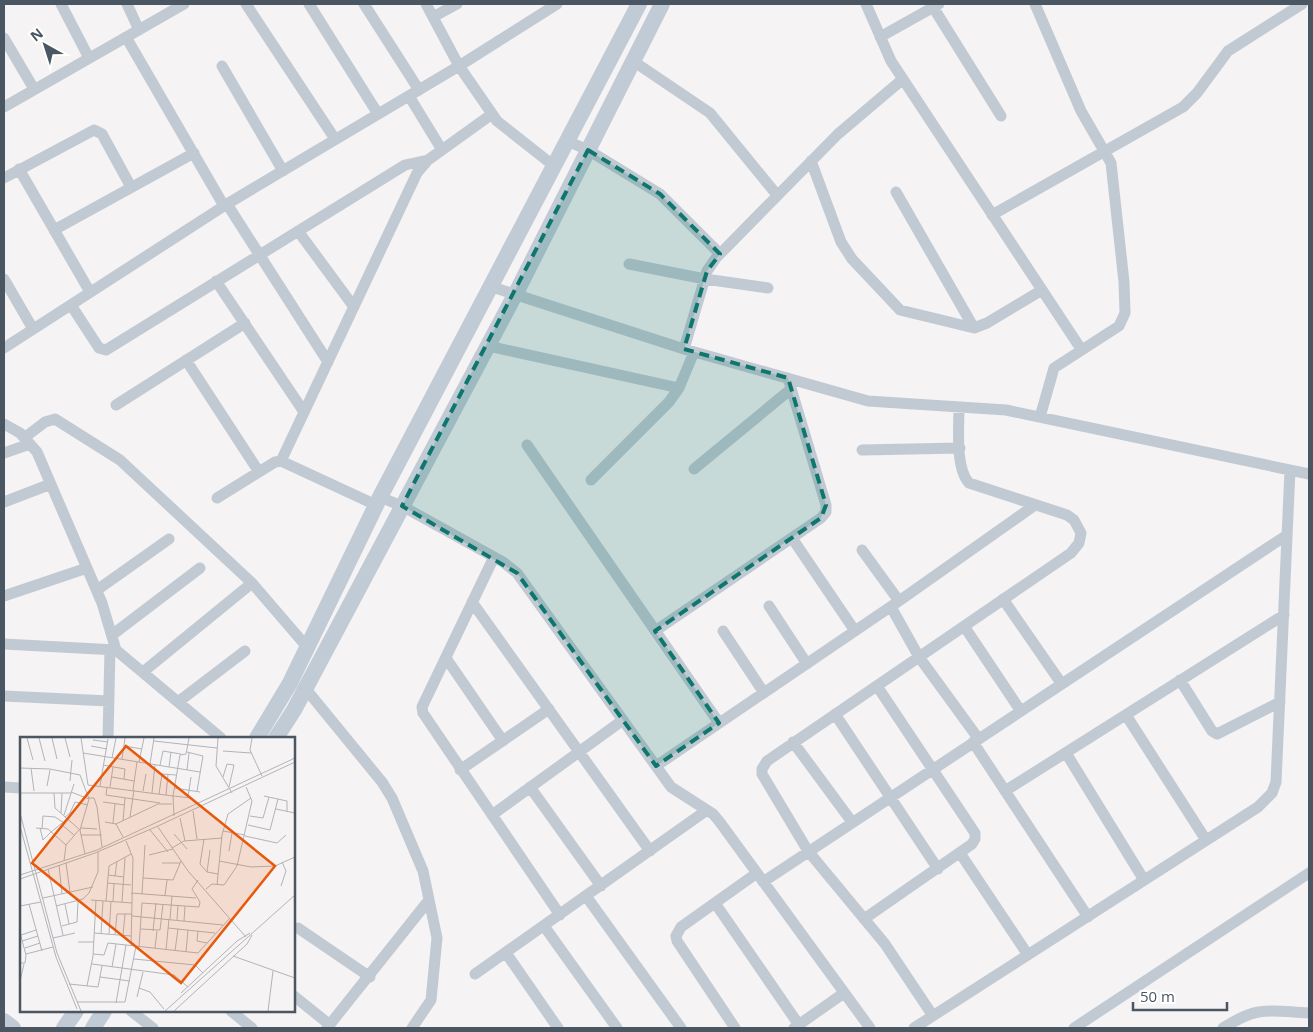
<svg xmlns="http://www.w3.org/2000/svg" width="1313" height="1032" viewBox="0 0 1313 1032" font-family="'Open Sans',sans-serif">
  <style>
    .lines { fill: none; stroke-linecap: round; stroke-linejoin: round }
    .street { stroke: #c1cad2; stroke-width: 11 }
    .secondary { stroke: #c1cbd6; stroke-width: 16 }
    .marked { fill: #0f766e; fill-opacity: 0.2; stroke: #0f766e; stroke-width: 4; stroke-dasharray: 10 6; stroke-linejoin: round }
    .inset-road { fill: none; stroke: #b1b4b9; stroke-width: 1 }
    .view { fill: #e8590c; fill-opacity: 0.15; stroke: #e8590c; stroke-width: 2.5 }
    .inset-edge { fill: none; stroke: #4a5661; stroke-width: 2.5 }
  </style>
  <rect width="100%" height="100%" fill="#f5f3f3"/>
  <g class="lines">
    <path class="street" d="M61 4 89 58
      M127 4 139 30
      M246 4 335 139
      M309 4 378 114
      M364 4 419 90
      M866 4 891 61 1081 349
      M1035 4 1081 111 1111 163 1124 282 1125 313 1119 326 1054 368 1040 417
      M933 7 1001 116
      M433 17 457 4
      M126 37 224 206
      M880 37 939 4
      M4 38 34 89
      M633 61 710 113 777 195
      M222 66 283 171
      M409 96 442 150
      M4 107 184 4
      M567 141 588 150 660 194 720 254
      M811 161 841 242 852 259 900 310 974 328 987 323 1042 290
      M554 166 497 121 459 66 557 4
      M19 169 90 292
      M4 178 94 130 102 134 131 187
      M896 192 974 328
      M227 204 328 362
      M992 215 1183 107 1197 93 1228 51 1302 4
      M54 230 194 153
      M298 231 354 307
      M629 264 705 279 768 288
      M4 279 33 329
      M216 281 304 412
      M489 286 684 349 868 401 1006 410 1309 474
      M71 305 99 348 106 350 405 165 428 160
      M488 346 679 388
      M4 348 227 204 459 66 426 4
      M684 349 707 271 716 258 838 134 903 79
      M186 360 259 472
      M116 405 245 323
      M4 424 20 433 37 452 102 603 116 650 221 738
      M24 438 45 422 55 419 120 460 252 583 307 647
      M527 445 719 723
      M862 450 960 448
      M4 453 30 444
      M281 461 417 173 428 160 492 114
      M694 469 791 389
      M591 480 669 402 679 388 694 352
      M380 497 402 506 503 562 517 573 671 787 713 814 719 821 870 1028
      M217 498 275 462 281 461 376 505
      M4 502 51 484
      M792 538 855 631
      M862 550 899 601
      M494 557 422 707 423 713 560 915
      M97 590 169 539
      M4 596 87 568
      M1003 599 1061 683
      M472 602 650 851
      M769 606 807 664
      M891 607 919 657 978 738
      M964 626 1020 710
      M655 631 821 518 826 512V505L788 378
      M723 631 764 693
      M112 635 200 568
      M4 644 116 650
      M446 658 503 741
      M143 672 252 583
      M1180 680 1212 731 1217 734 1280 702
      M305 688 382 782 392 798 423 871 437 938 431 1000 412 1028
      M4 696 109 701
      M178 702 245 651
      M835 714 938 869
      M1126 715 1206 840
      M108 738 110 649
      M793 742 852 822
      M973 742 1088 917
      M1066 753 1144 880
      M656 766 899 601 1035 505
      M460 770 549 709
      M4 787 21 788
      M530 787 601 886
      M1005 791 1284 615
      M492 815 623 720
      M960 853 1028 955
      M763 882 1287 535
      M586 896 681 1028
      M715 903 799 1025
      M864 919 972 844 975 839V833L877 686
      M544 926 617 1028
      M298 928 370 977
      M506 953 558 1028
      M475 974 707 810
      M294 996 330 1025
      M131 1011 153 1028
      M231 1011 252 1028
      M933 1016 885 944 808 851 762 774V769L767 761 1071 553 1079 543 1081 533 1074 520 1067 515 969 483C955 468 959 427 959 407
      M327 1028 429 900
      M735 1028 677 941 676 936 681 927 757 873
      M794 1028 844 993
      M914 1028 1258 807 1272 793 1276 782 1290 470
      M1074 1028 1309 873
      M1223 1028C1259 1005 1269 1011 1309 1013"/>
    <path class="secondary" d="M257 738 290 683 380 497 639 4
      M276 738 294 710 516 293 662 4
      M4 1021 13 1028
      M64 1028 76 1011
      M93 1028 104 1011"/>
  </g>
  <path class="marked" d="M588 150 660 194 720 254 707 271 684 349 788 378 826 505 821 518 655 631 719 723 656 766 517 573 402 506Z"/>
  <g transform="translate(20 737)">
    <rect width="275" height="275" fill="#f5f3f3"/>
    <path class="inset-road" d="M7 1 13 23M19 1 25 24M32 1 37 22M45 1 50 20M61 1 68 48 153 59 160 18 166 17 169 1M198 1 196 29 212 56M232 1 230 13 242 39M73 3 88 5M134 4 197 11M71 9 87 12M104 9 122 12M203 14 231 16M167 15 183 19 177 54M63 16 180 35M85 19 88 2M92 21 96 1M102 22 105 1M119 25 124 1M130 27 134 1M83 28 105 32 104 42M140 28 143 14 161 17M149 30 151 15M0 31 30 32 60 38 69 62 60 93 65 117M11 31 14 54M167 33 169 16M92 40 114 44M203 40 207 27 214 28 209 50M50 44 52 23M27 49 30 33M80 49 85 19M87 50 86 58 140 66M90 50 93 30M154 51 180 55M113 53 117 25M123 54 126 37M51 55 69 62M0 56H51M34 56 35 71 60 93M132 56 135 28M139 57 142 37 156 38M146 58 148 37M244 59 267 64V75M168 60 171 40M69 61H74L77 70 82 110M83 65 105 68M256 72 275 76M173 74 177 102M0 76 37 216 61 274M41 76 42 56M44 78 54 47M154 79 153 59 172 61 179 69M230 79 243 81 249 60M45 80 50 76 55 65 68 68M110 80 114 53M160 81 165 104M103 84 105 61M85 85 96 87 103 100M93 86 95 67M96 87 138 67H152M42 88 54 98M228 88 250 93 258 62M0 89 36 220 57 272M138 90 168 134 226 200M16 91 28 92 46 108M20 91 23 103 31 95M61 91 77 92M22 92 23 79 35 80 44 86M130 93 148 115M203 94 225 98M31 95 47 82M154 97 167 112M61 98H82M225 99 257 106 266 98M184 102 180 127 187 135 198 137M106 104 113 121 111 209M152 111 164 104 202 101M209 114 212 96M129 118 153 112M44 124 46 108 59 93M199 124 231 130 255 129 275 120M46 126 50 155M142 126H160M39 128 42 157M28 132 43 198M187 135 190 113M0 138 77 113 275 21M88 138 104 140M95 139 97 124M123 141 153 143 161 124M0 142 75 116 138 89 275 25M87 146 111 148M197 148 202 98 208 77 231 61M261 149 266 134 262 125M186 152 192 147 204 148 217 129 232 64 226 50M111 156 176 161M122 157 125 108M145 158 147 143M23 161 73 150M71 163 112 166M86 164 89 129 111 117M93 164 94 147M102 165 105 121M9 167 22 214M45 167 49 187M0 169 21 165M36 169 63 162 69 156 78 135V115M112 179 203 188M150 182 152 159M157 183 158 168M164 184 165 169M42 189 57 185 58 164M148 191 195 196M121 192 140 193 143 167M133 194 136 166M178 194 177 204 187 206M0 196 6 218 5 226H0M74 196 111 199M81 197 83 164M89 197 91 164M1 198 16 193M95 198 97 177H112M103 198 105 177M33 201 55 196M2 204 18 199M58 205H74M119 210 122 166 179 170 180 165 172 152 178 143M5 211 20 206M135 211 137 194M146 213 149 182M155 214 158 192M166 215 168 193M6 217 33 210M73 217 84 218 88 206 178 216 210 181M213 219 275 241M114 222 175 228 183 236M72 227 154 238 168 250M92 230 96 207M80 240 110 244M0 244 4 227M49 247 78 250 82 229M67 249 73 219 76 163M119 251 130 255 144 272M161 256 217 204 230 196M117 260 123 235M57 265H105L116 209M96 266 106 208M145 274 275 158M154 274 227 207 232 198M248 274 253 234"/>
    <path class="view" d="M106 9 255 129 161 246 12 126Z"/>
    <rect width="275" height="275" class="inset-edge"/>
  </g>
  <rect width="1313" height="1032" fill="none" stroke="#4a5661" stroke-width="10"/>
  <g transform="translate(45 45) rotate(321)" stroke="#ffffff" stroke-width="4" paint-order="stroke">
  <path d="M0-4L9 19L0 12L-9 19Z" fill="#4a5661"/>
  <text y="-8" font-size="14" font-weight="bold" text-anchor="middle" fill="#4a5661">N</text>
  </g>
  <path d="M1133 1002v8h94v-8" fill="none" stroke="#4a5661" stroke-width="2.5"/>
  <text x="1140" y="1002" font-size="15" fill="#4a5661" stroke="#ffffff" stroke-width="4" paint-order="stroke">50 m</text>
</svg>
